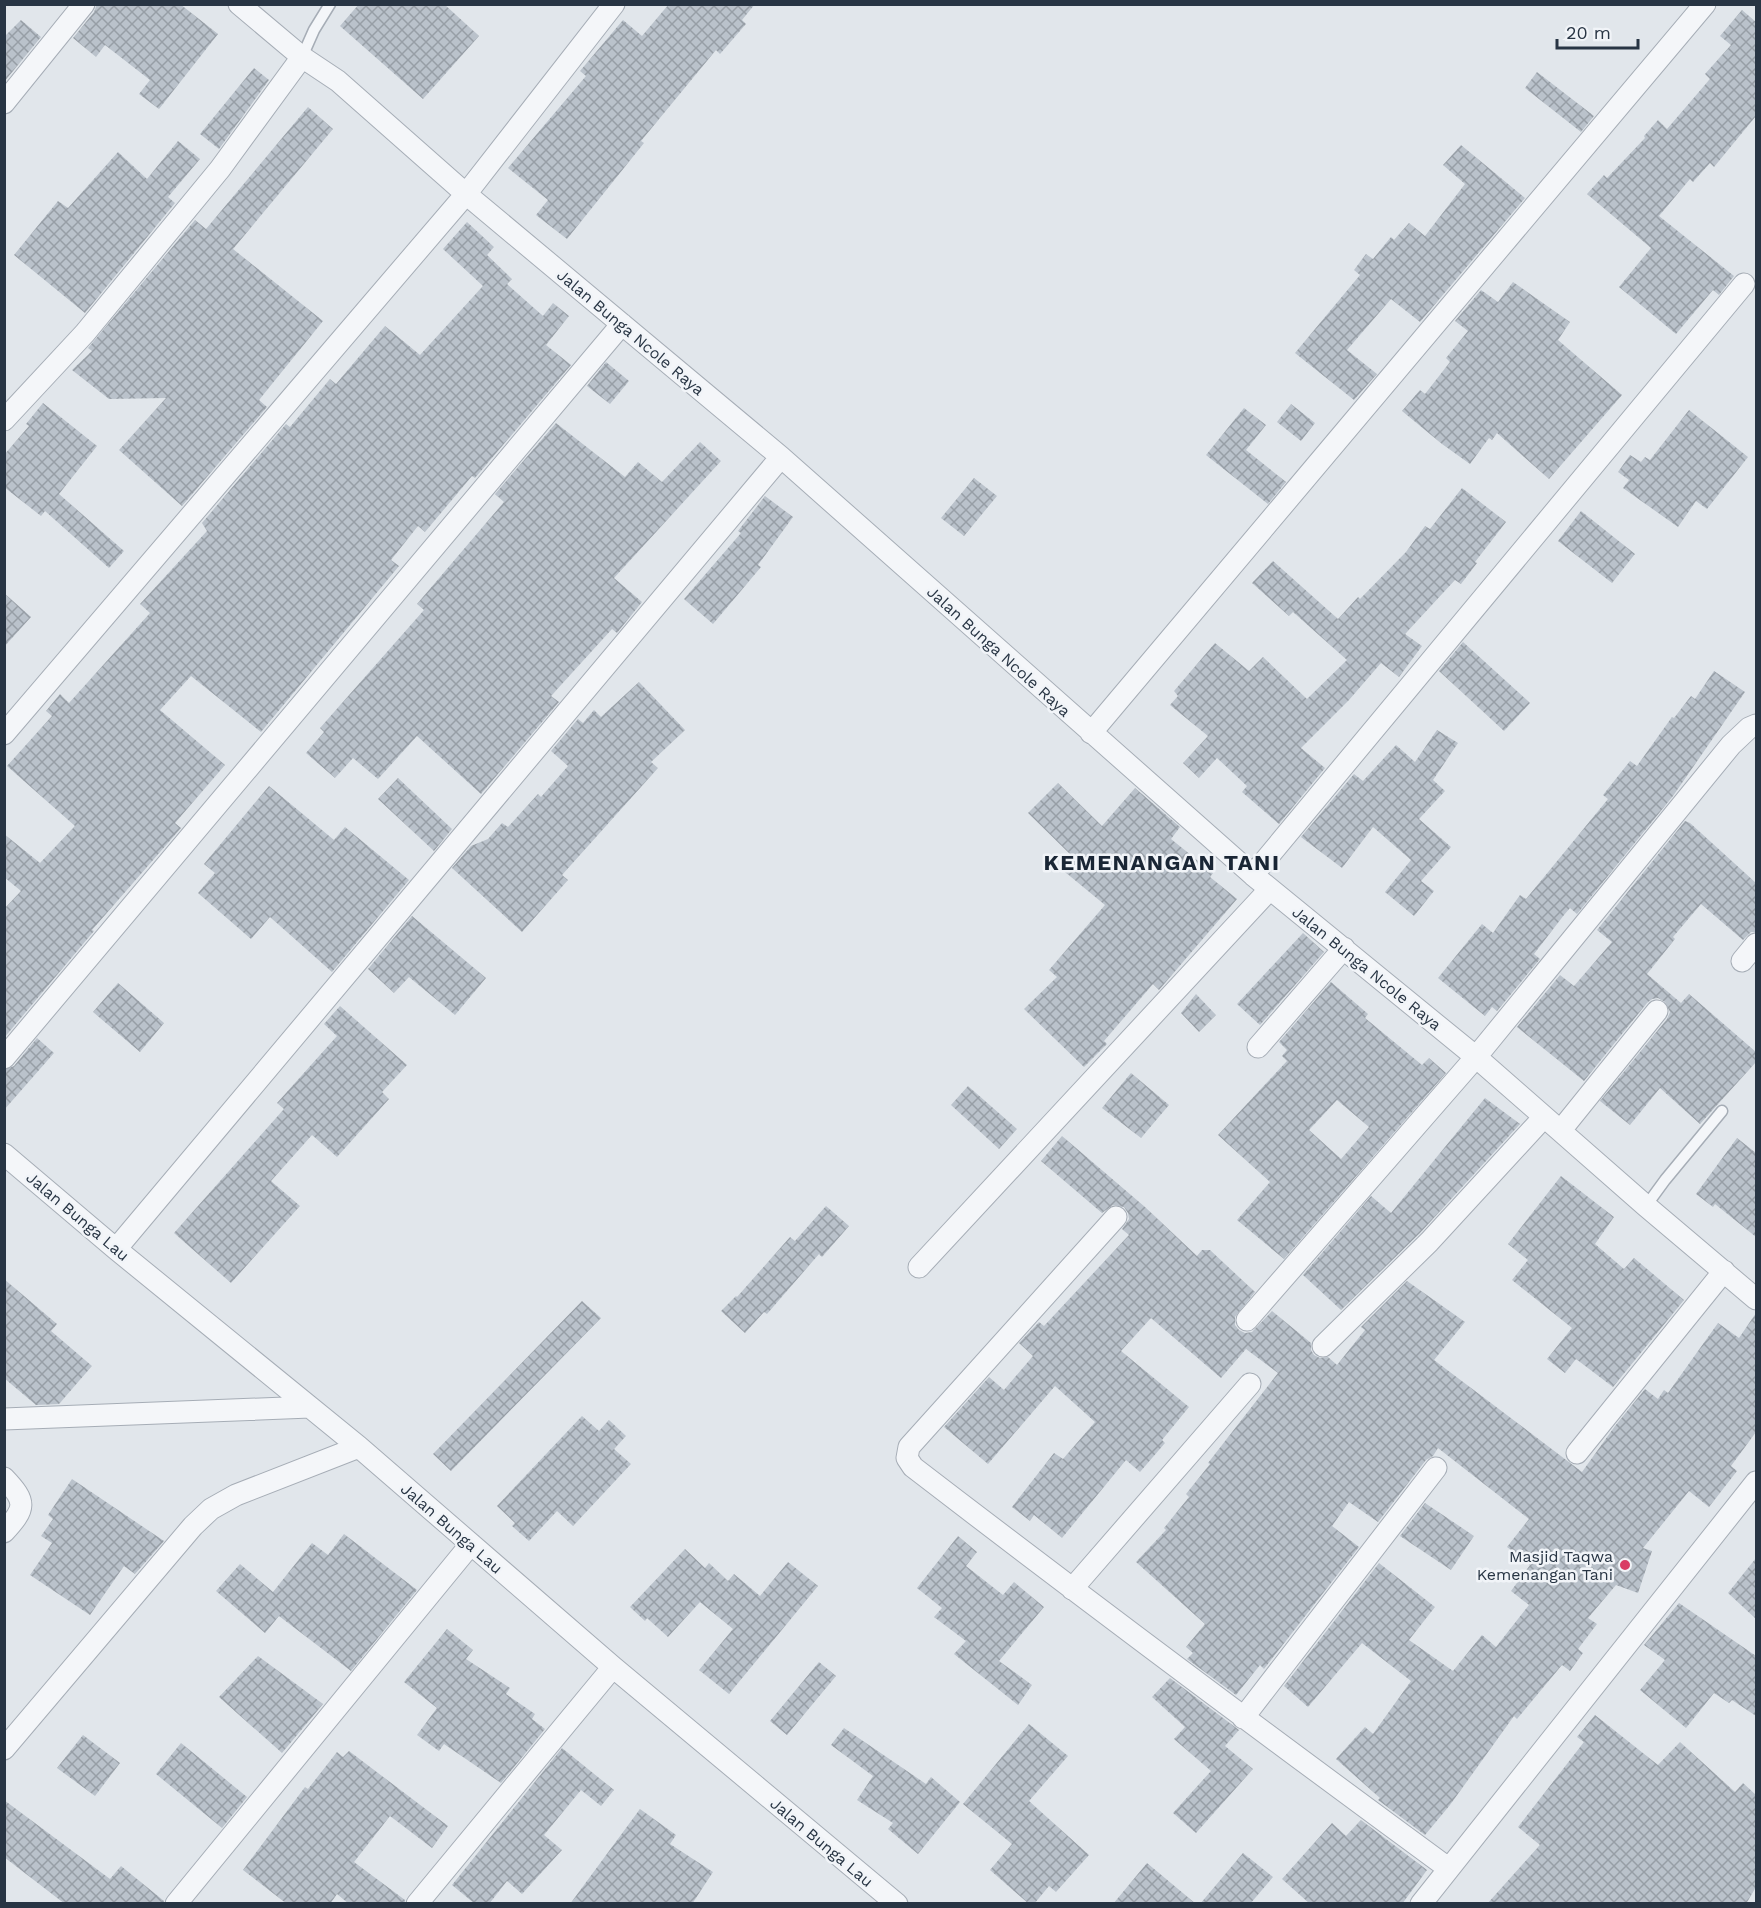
<svg xmlns="http://www.w3.org/2000/svg" width="1761" height="1908" viewBox="0 0 1761 1908" font-family="'Work Sans',sans-serif">
  <style>
    .building { fill: url(#building-cross-hatch); fill-rule: evenodd }
    .lines { fill: none; stroke-linecap: round; stroke-linejoin: round }
    .service-casing { stroke: #a6adb6; stroke-width: 13 }
    .minor-casing { stroke: #a6adb6; stroke-width: 23 }
    .service { stroke: #f4f6f9; stroke-width: 10 }
    .minor { stroke: #f4f6f9; stroke-width: 21 }
    .poi-dot { fill: #d93c64; stroke: #f1f4f8; stroke-width: 2 }
    .labels { text-anchor: middle; stroke-width: 5; stroke-linejoin: round; paint-order: stroke }
    .street-label { font-size: 16px; fill: #283544; stroke: #f1f4f8 }
    .poi-label { font-size: 16px; fill: #283544; stroke: #f1f4f8; text-anchor: end }
    .district-label { font-size: 22px; font-weight: bold; letter-spacing: 1.5px; fill: #1a2635; stroke: #f1f4f8 }
  </style>
  <defs>
    <pattern id="building-cross-hatch" width="8" height="8" patternUnits="userSpaceOnUse" patternTransform="scale(1.5)"><rect width="8" height="8" fill="#bac2cb"/><path d="M0 0l8 8M0 8l8-8" fill="none" stroke="#979ea6"/></pattern>
  </defs>
  <rect width="100%" height="100%" fill="#e1e6eb"/>
  <path class="building" d="M97 4H180L218 34 159 109 139 94 150 80 105 45 96 57 73 38 94 12Z
    M359 4H444L479 36 423 99 340 26Z
    M669 4H755L742 20 746 24 720 54 716 50 641 141 644 143 567 239 536 215 548 200 508 168 586 76 580 71 623 20 642 36Z
    M1742 10 1756 22V116L1714 167 1710 163 1693 182 1690 179 1659 216 1734 276 1719 295 1713 290 1676 334 1619 287 1651 248 1587 194 1604 175 1607 178 1645 138 1644 136 1658 120 1667 129 1710 79 1705 74 1731 45 1720 36Z
    M21 20 41 37 4 82V37Z
    M254 68 269 80 219 149 200 134Z
    M1537 72 1594 116 1581 132 1525 88Z
    M308 107 333 129 233 249 323 321 259 400 267 407 182 506 119 450 166 398 109 399 72 370 92 351 88 348 195 220 206 229Z
    M178 141 200 159 168 197 175 203 85 313 14 255 58 201 68 208 118 152 147 179Z
    M1461 145 1525 198 1420 322 1391 299 1347 350 1377 374 1354 400 1295 353 1360 275 1354 270 1366 254 1373 259 1391 237 1394 240 1409 223 1425 236 1465 184 1443 165Z
    M467 222 494 247 487 255 512 279 507 284 543 316 553 303 569 316 546 345 571 365 475 478 472 476 425 532 418 526 391 560 399 566 261 732 191 676 160 710 225 765 175 823 181 828 92 930 94 931 4 1038V909L21 891 4 877V834L40 863 75 826 7 766 52 716 46 711 60 694 69 703 150 613 140 604 207 531 202 523 286 424 290 427 330 379 336 384 385 326 420 355 483 286 443 249Z
    M1513 282 1570 322 1558 340 1622 395 1549 479 1497 433 1492 440 1489 438 1470 464 1442 444 1402 411 1420 390 1425 394 1450 362 1446 358 1468 331 1455 321 1481 290 1498 302Z
    M606 362 629 381 610 404 587 386Z
    M43 403 97 446 59 494 124 551 109 568 45 511 41 516 4 487V455L29 426 26 424Z
    M1291 404 1315 423 1301 441 1277 422Z
    M1244 408 1266 425 1246 450 1286 482 1268 504 1206 455Z
    M1689 410 1748 457 1707 509 1696 501 1678 527 1623 488 1629 480 1618 472 1630 455 1641 462 1645 457 1650 460Z
    M556 423 625 477 638 462 662 482 700 442 721 461 614 578 642 602 617 633 612 629 551 696 559 702 481 794 417 736 378 779 353 758 335 778 306 753 324 732 320 728 424 610 417 604 504 502 495 494Z
    M974 478 997 496 964 536 941 518Z
    M1462 488 1506 522 1475 562 1477 563 1461 584 1455 580 1405 634 1422 646 1399 677 1381 663 1349 700 1301 748 1325 768 1279 824 1242 792 1247 786 1217 758 1199 778 1183 763 1208 736 1170 705 1178 696 1174 691 1215 643 1249 671 1263 657 1307 699 1347 660 1293 612 1289 616 1252 583 1273 561 1338 619 1358 597 1360 599 1406 552 1425 526 1430 529Z
    M765 496 793 517 758 565 761 567 713 624 684 599 741 533 738 531Z
    M1581 511 1635 554 1612 583 1558 541Z
    M4 593 31 617 4 647Z
    M1463 642 1530 703 1504 731 1439 671Z
    M1714 671 1745 692 1673 796 1577 914 1570 908 1564 915 1534 954 1540 959 1497 1011 1492 1007 1485 1016 1438 978 1482 924 1493 933 1520 895 1526 899 1608 799 1603 795 1630 761 1637 766 1672 717 1674 718 1691 696 1695 699Z
    M639 682 685 730 651 762 658 768 562 875 568 880 522 932 452 868 471 846 488 839 502 823 508 827 538 794 541 797 568 766 551 751 578 719 583 723 594 710 601 717Z
    M1437 730 1458 743 1433 780 1445 791 1419 819 1451 847 1421 881 1434 891 1414 916 1385 892 1411 860 1373 827 1342 868 1301 837 1354 774 1363 781 1396 745 1415 762Z
    M398 778 452 829 434 851 378 799Z
    M1058 783 1102 826 1135 788 1180 827 1171 839 1213 873 1210 877 1237 899 1159 990 1153 984 1104 1041 1107 1044 1084 1067 1024 1009 1057 977 1049 970 1105 905 1065 872 1075 859 1028 813Z
    M269 786 334 840 345 827 409 880 332 972 270 917 251 939 198 893 215 873 204 864Z
    M1685 821 1690 823 1756 883V932H1751L1743 940 1701 904 1673 937 1675 939 1647 974 1681 1003 1689 994 1756 1052V1062L1700 1124 1660 1088 1630 1125 1600 1101 1667 1019 1670 1012 1665 1002 1658 998 1652 999 1647 1003 1584 1081 1517 1027 1560 975 1574 986 1612 942 1597 930Z
    M412 916 486 978 455 1015 409 977 394 993 368 969Z
    M1303 933 1324 952 1260 1025 1237 1004Z
    M1331 982 1368 1014 1365 1018 1422 1065 1429 1058 1446 1073 1284 1259 1237 1220 1270 1182 1218 1135 1287 1061 1282 1056 1287 1050 1279 1042ZM1337 1100 1369 1127 1341 1159 1309 1130Z
    M118 983 164 1023 140 1052 93 1012Z
    M1196 994 1216 1015 1199 1032 1181 1013Z
    M340 1006 407 1065 382 1092 389 1099 337 1157 312 1135 271 1181 300 1206 231 1283 174 1233 284 1109 277 1103 337 1036 324 1024Z
    M37 1038 54 1053 4 1110V1070L14 1066Z
    M1131 1073 1169 1105 1141 1138 1102 1108Z
    M968 1086 1017 1129 999 1149 951 1105Z
    M1485 1098 1520 1124 1420 1233 1341 1310 1303 1275 1371 1196 1391 1213Z
    M1062 1136 1145 1207 1197 1256 1202 1250H1210L1255 1292 1235 1317V1325L1239 1330 1245 1333 1252 1332 1272 1311 1311 1343V1350L1314 1355 1320 1358 1328 1357 1337 1365 1365 1330 1361 1327 1407 1281 1465 1322 1434 1360 1582 1472 1615 1426 1645 1389 1658 1399 1664 1390 1668 1393 1718 1323 1739 1338 1756 1313V1432L1731 1466 1737 1471 1709 1507 1689 1491 1643 1548 1652 1551 1638 1593 1616 1585 1588 1618 1597 1624 1578 1649 1583 1653 1570 1671 1562 1665 1517 1719 1514 1716 1450 1805 1425 1835 1378 1800 1380 1798 1336 1759 1365 1727 1373 1734 1411 1681 1362 1643 1308 1707 1284 1686 1379 1563 1435 1607 1409 1640 1453 1671 1482 1635 1496 1647 1529 1605 1511 1591 1530 1565 1507 1547 1529 1519 1438 1448 1433 1456 1426 1460 1378 1522 1349 1502 1332 1526 1359 1547 1264 1669 1260 1665 1236 1695 1187 1659 1193 1653 1186 1647 1205 1624 1136 1562 1166 1530 1164 1528 1189 1497 1186 1494 1210 1464 1208 1463 1278 1373 1246 1349 1221 1378 1151 1318 1121 1351 1189 1407 1162 1440 1165 1443 1140 1472 1126 1460 1062 1538 1034 1515 1030 1521 1012 1507 1054 1453 1063 1459 1095 1422 1055 1386 988 1464 944 1427 989 1377 1004 1390 1033 1356 1019 1343 1039 1322 1044 1326 1129 1235 1122 1229 1129 1219 1128 1213 1124 1207 1113 1205 1102 1213 1041 1161Z
    M1737 1138 1756 1153V1237L1715 1204 1713 1207 1696 1194Z
    M1561 1176 1614 1217 1595 1244 1624 1269 1634 1258 1684 1300 1613 1387 1576 1359 1565 1373 1547 1359 1572 1328 1512 1280 1528 1260 1508 1244Z
    M826 1206 849 1226 822 1257 819 1254 767 1314 764 1312 745 1333 721 1311 736 1296 737 1297 790 1237 795 1241Z
    M4 1279 57 1324 51 1331 92 1366 59 1404 36 1405 4 1378Z
    M582 1301 601 1318 451 1471 433 1454Z
    M582 1416 599 1431 609 1420 626 1436 614 1449 631 1464 573 1526 557 1511 529 1541 512 1526 515 1523 497 1506Z
    M72 1479 164 1541 135 1574 124 1566 90 1615 30 1575 52 1543 41 1536 53 1519 48 1515Z
    M1425 1503 1474 1536 1451 1570 1400 1536Z
    M344 1534 417 1590 351 1671 279 1616 265 1633 216 1591 240 1564 273 1592 312 1543 328 1555Z
    M958 1536 977 1552 966 1566 1003 1595 1014 1582 1044 1607 999 1661 1032 1685 1018 1705 954 1654 966 1641 934 1617 942 1608 917 1588Z
    M685 1549 705 1568 709 1563 728 1581 734 1574 760 1596 788 1562 818 1586 729 1694 699 1670 733 1629 700 1602 668 1637 647 1618 645 1621 630 1607Z
    M1756 1558V1619L1728 1593Z
    M1679 1603 1756 1656V1716L1732 1700 1729 1703 1714 1693 1686 1728 1640 1690 1665 1660 1644 1645Z
    M447 1629 473 1650 466 1659 510 1688 506 1694 535 1714 532 1719 545 1729 501 1783 444 1744 439 1751 417 1735 437 1708 404 1682Z
    M258 1656 323 1704 282 1753 219 1697Z
    M819 1662 836 1676 787 1735 770 1721Z
    M1170 1678 1239 1730 1225 1746 1253 1769 1196 1833 1173 1813 1211 1771 1174 1739 1185 1727 1152 1697Z
    M1595 1715 1658 1765 1680 1742 1735 1792 1743 1783 1756 1795V1887L1746 1904H1487L1540 1845 1518 1827 1584 1742 1577 1737Z
    M1029 1724 1068 1756 1029 1801 1089 1855 1056 1892 1049 1886 1034 1904H1029L990 1870 1012 1844 963 1804Z
    M844 1728 926 1784 931 1777 960 1802 918 1854 888 1829 893 1823 857 1800 873 1776 831 1745Z
    M83 1735 120 1763 95 1796 57 1768Z
    M181 1743 247 1797 222 1828 156 1774Z
    M562 1748 614 1790 601 1806 581 1790 544 1835 562 1850 522 1894 507 1881 489 1904H475L452 1885Z
    M349 1751 448 1826 432 1848 390 1816 354 1862 405 1900V1904H349L337 1894 330 1904H287L243 1870 305 1787 308 1789 337 1752 343 1757Z
    M4 1800 110 1879 121 1866 164 1901V1904H65L4 1857Z
    M640 1809 676 1835 670 1844 713 1872 692 1904H570Z
    M1361 1820 1427 1870 1402 1904H1310L1282 1879 1332 1823 1346 1836Z
    M1243 1853 1273 1877 1250 1904H1200Z
    M1147 1863 1196 1904H1113Z"/>
  <g class="lines">
    <g class="service-casing">
      <path id="service" d="M302 57 314 30 330 4
        M1646 1206 1665 1180 1722 1111"/>
    </g>
    <g class="minor-casing">
      <path id="minor" d="M239 4 302 57 338 81 466 194 781 457 1253 875 1476 1057 1646 1206 1756 1299
        M4 103 84 4
        M4 420 85 333 220 169 302 57
        M1091 733 1705 4
        M4 734 466 194 614 4
        M1253 875 1744 284
        M1742 961 1756 944
        M1258 1047 1344 948
        M4 1058 622 324
        M1561 1130 1657 1011
        M4 1154 116 1249 359 1447 613 1667 897 1904
        M1116 1217 909 1447 907 1458 913 1467C1090 1603 1268 1736 1448 1868
        M116 1249 781 457
        M919 1267 1270 889
        M1247 1320 1476 1057 1731 745 1749 728 1756 725
        M1323 1346 1429 1242 1544 1117
        M4 1419 310 1407
        M1577 1453 1724 1271
        M4 1478C27 1502 26 1508 4 1532
        M1072 1589 1250 1384
        M1243 1718 1436 1468
        M4 1749 193 1526 211 1509 236 1495 359 1447
        M176 1904 471 1544
        M417 1904 613 1667
        M1421 1904 1756 1482"/>
    </g>
    <use href="#service" class="service"/>
    <use href="#minor" class="minor"/>
  </g>
  <circle class="poi-dot" cx="1625" cy="1565" r="6"/>
  <g class="labels">
    <g class="street-label">
      <text transform="translate(631 332) rotate(40)" y="6">Jalan Bunga Ncole Raya</text>
      <text transform="translate(999 651) rotate(42)" y="6">Jalan Bunga Ncole Raya</text>
      <text transform="translate(1367 968) rotate(39)" y="6">Jalan Bunga Ncole Raya</text>
      <text transform="translate(78 1216) rotate(40)" y="6">Jalan Bunga Lau</text>
      <text transform="translate(452 1528) rotate(41)" y="6">Jalan Bunga Lau</text>
      <text transform="translate(822 1842) rotate(40)" y="6">Jalan Bunga Lau</text>
    </g>
    <g class="poi-label">
      <text x="1613" y="1562">Masjid Taqwa<tspan x="1613" dy="18">Kemenangan Tani</tspan></text>
    </g>
    <g class="district-label">
      <text x="1162" y="870">KEMENANGAN TANI</text>
    </g>
  </g>
  <rect width="1761" height="1908" fill="none" stroke="#283544" stroke-width="12"/>
  <path d="M1557 39v9h81v-9" fill="none" stroke="#283544" stroke-width="3"/>
  <text x="1566" y="39" font-size="18" fill="#283544" stroke="#f1f4f8" stroke-width="4.5" paint-order="stroke">20 m</text>
</svg>
